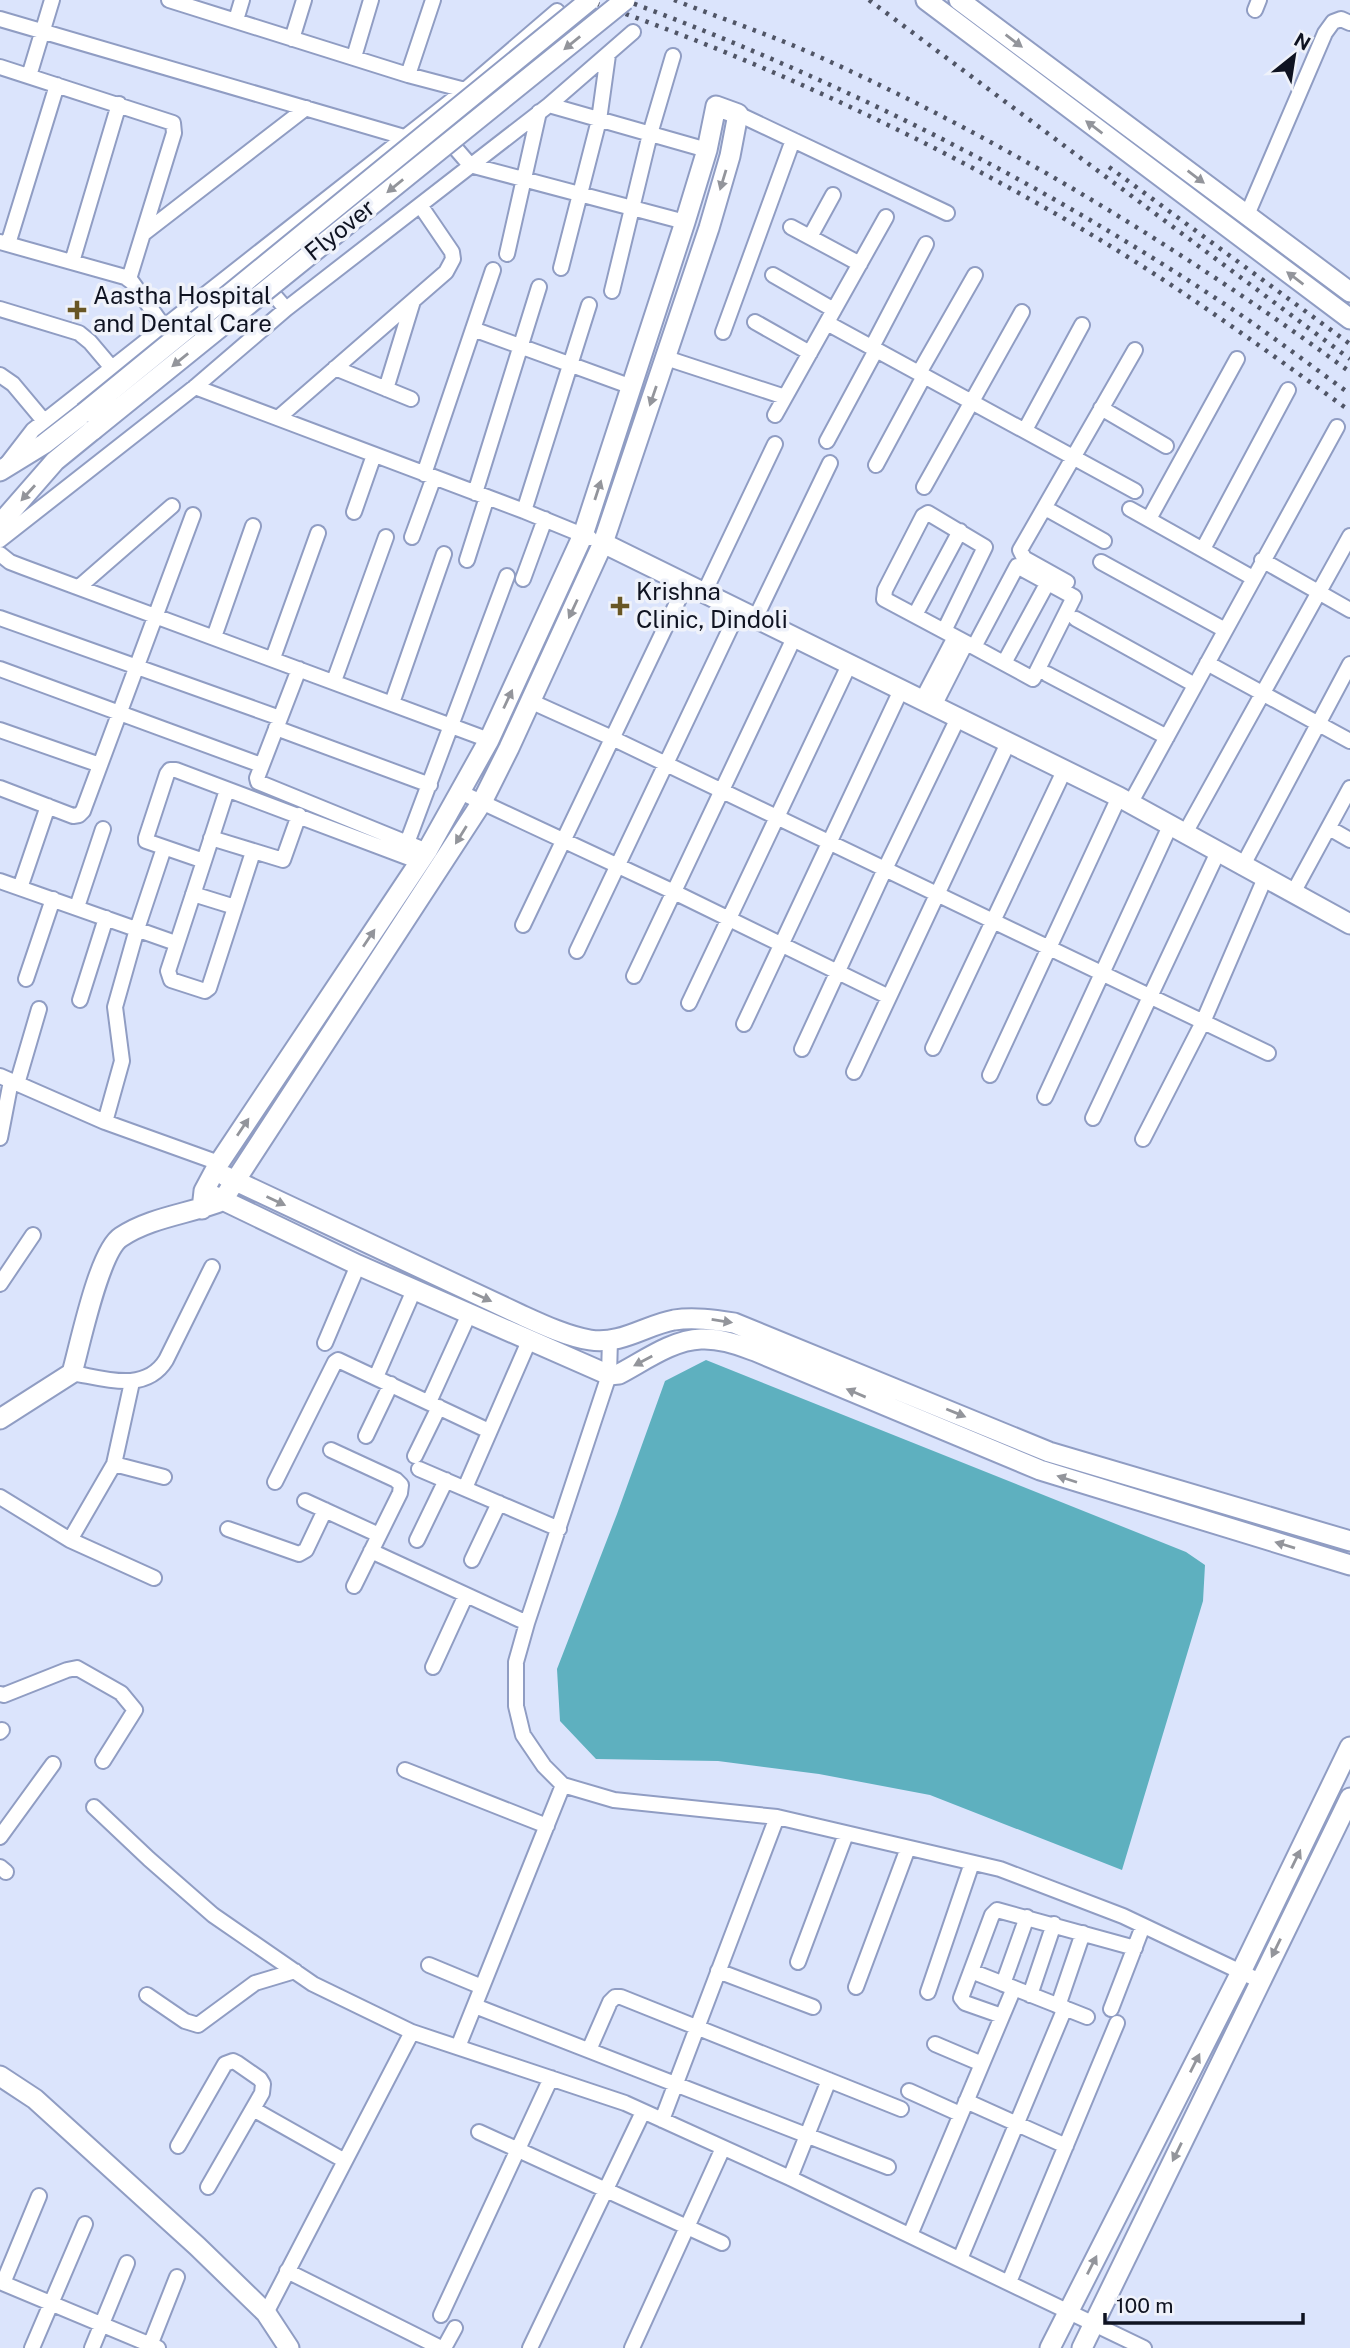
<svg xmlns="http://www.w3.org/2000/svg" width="1350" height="2348" viewBox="0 0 1350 2348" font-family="'Public Sans',sans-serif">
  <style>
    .water { fill: #5eb0bf }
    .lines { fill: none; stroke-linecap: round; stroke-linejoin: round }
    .street-casing { stroke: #909dc3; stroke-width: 18 }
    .secondary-casing { stroke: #909dc3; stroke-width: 23 }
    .street { stroke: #fff; stroke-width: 14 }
    .secondary { stroke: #fff; stroke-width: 19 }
    .rail { stroke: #505566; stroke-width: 4.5; stroke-dasharray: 3.5 7; stroke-linecap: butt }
    .secondary-bridge-casing { stroke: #909dc3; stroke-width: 23; stroke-linecap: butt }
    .secondary-bridge { stroke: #fff; stroke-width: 19 }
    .oneway { fill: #93959b }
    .poi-dot { fill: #685624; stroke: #eff2fa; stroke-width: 2.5 }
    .labels { text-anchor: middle; stroke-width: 7; stroke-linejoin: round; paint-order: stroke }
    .street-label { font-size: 24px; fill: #0f1321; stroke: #eff2fa }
    .poi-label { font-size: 24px; fill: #0f1321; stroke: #eff2fa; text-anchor: start }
  </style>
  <rect width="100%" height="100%" fill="#dbe4fc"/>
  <path class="water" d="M706 1360 1186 1552 1205 1565 1203 1601 1122 1870 930 1795 819 1774 718 1761 596 1759 560 1721 557 1669 617 1514 665 1381Z"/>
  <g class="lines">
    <g class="street-casing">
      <path id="street" d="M169 0 408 75 465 90 557 11
        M1255 10 1259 0
        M0 19 404 137
        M236 20 242 0
        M292 39 304 0
        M354 57 371 0
        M0 67 173 123 174 133 129 279
        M408 75 433 0
        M29 76 52 0
        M549 105 707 150
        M738 114 947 213
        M445 136 470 165 685 222
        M1247 215 1325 33 1333 22 1341 19 1350 23
        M791 227 860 264
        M143 234 306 108
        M810 237 833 195
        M0 242 125 277 132 282 164 327
        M8 244 57 85
        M507 254 539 112
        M72 262 119 104
        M561 268 599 120 608 55
        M773 275 834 310
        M262 281 286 309
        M612 291 650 134 673 56
        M0 309 79 333 90 342 112 368
        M755 322 810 353
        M827 323 1135 491
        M473 329 632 387
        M723 332 793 140
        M872 347 926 244
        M666 358 785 397
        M335 368 411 399
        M919 373 975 275
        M0 375 13 384 44 421
        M195 387 524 511 590 538
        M386 389 413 301
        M1101 408 1166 446
        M775 415 886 217
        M278 418 446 272 453 259 452 252 420 205
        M1025 430 1082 325
        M827 441 876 350
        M6 465 33 430 465 90
        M876 465 924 376
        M424 474 493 270
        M924 487 1022 312
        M475 493 539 287
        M1045 508 1104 541
        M1130 509 1253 578
        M524 511 589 305
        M354 512 374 455
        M1149 519 1237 359
        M412 537 434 477
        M0 540 195 387 286 309 549 105 633 32
        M1203 549 1288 390
        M0 554 10 562 23 567 489 740
        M467 560 487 497
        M1262 560 1350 610
        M1101 562 1225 630
        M523 579 545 519
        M1067 582 1024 558 1020 550 1135 350
        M79 587 172 506
        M704 593 775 444
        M915 615 960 531
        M0 618 280 718
        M755 619 830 463
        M1076 619 1195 685
        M944 631 985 547 928 513 923 516 885 590 884 599C914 615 944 631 974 647L1033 679 1074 597 1017 566 974 647
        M214 637 253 526
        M273 658 318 533
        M1004 663 1048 582
        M1207 663 1350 741
        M0 669 261 765
        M299 669 257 778 258 782 427 851
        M1047 674 1167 737
        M334 681 386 537
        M922 700 955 637
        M530 701 612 738 1268 1053
        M392 703 444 554
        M934 706 966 643
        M276 728 430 785
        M0 730 100 765
        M0 788 73 816 79 815 83 811 193 515
        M460 792 674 892 889 997
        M1130 804 1337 427
        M1329 828 1350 840
        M1184 835 1350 536
        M211 838 283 860 299 815
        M407 843 507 576
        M253 852 209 988 205 991 171 980 168 971 204 861 146 841V838L167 774 170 770H176L420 862
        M204 861 227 790
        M1242 867 1350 664
        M0 881 170 941
        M20 888 48 806
        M1293 893 1350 788
        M193 894 235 907
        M77 907 103 829
        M523 925 686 584
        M577 951 739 610
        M634 976 794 638
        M26 979 53 899
        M80 1000 106 918
        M689 1003 849 665
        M744 1024 901 690
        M933 1048 1064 771
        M802 1049 885 869 958 718
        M854 1072 1008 743
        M990 1075 1119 797
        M0 1076 105 1122 219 1163
        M17 1084 39 1009
        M1045 1097 1170 826
        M1093 1118 1218 852
        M105 1122 122 1061 115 1007 137 929 162 854
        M0 1138 11 1081
        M1143 1139 1203 1022 1265 878
        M0 1284 33 1235
        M610 1339 609 1375 527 1623 516 1662V1706L523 1735 544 1766 563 1785 614 1800 777 1817 1000 1869 1123 1916 1260 1981
        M325 1343 358 1265
        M72 1373C103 1378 145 1394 166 1360L212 1267
        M376 1377 414 1290
        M429 1402 469 1314
        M366 1436 391 1384
        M331 1450 396 1480 401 1485 400 1493 354 1586
        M415 1456 439 1407
        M114 1464 164 1477
        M419 1469 559 1529
        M275 1482 335 1362 338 1360 489 1431
        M465 1488 529 1341
        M0 1497 70 1540 154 1578
        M305 1501 379 1535
        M228 1529 299 1554 306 1550 325 1510
        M70 1540 114 1464 132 1382
        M417 1540 446 1480
        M371 1551 527 1623
        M472 1560 499 1503
        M433 1667 466 1595
        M0 1694 4 1695 67 1670 77 1668 121 1693 135 1710 103 1761
        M0 1732 2 1730
        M405 1770 547 1826
        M94 1807 149 1859 213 1915 313 1984 412 2032 625 2103 790 2178 1144 2348
        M0 1837 53 1764
        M0 1867 6 1872
        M798 1962 846 1834
        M429 1965 482 1987
        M718 1971 813 2007
        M971 1971 1087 2017
        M1003 1984 1027 1917
        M856 1987 908 1848
        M928 1992 972 1863
        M147 1995 185 2021 198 2025 255 1983 295 1971
        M1030 1995 1054 1924
        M475 2006 888 2167
        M1058 2006 1083 1933
        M1111 2009 1143 1926
        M1002 2016 965 2003 961 1998 992 1915 997 1910 1135 1948
        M935 2044 982 2064
        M458 2047 563 1785
        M589 2050 610 2002 615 1997H621L901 2109
        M909 2091 960 2114
        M966 2101 1066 2146
        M253 2109 345 2161
        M662 2120 777 1817
        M479 2132 722 2243
        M178 2146 225 2064 233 2061 237 2063 260 2079 263 2084 262 2093 208 2187
        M790 2178 829 2080
        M910 2235 1014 1988
        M960 2259 1065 2008
        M287 2271 441 2348
        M0 2282 158 2348
        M1009 2282 1117 2023
        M3 2283 39 2196
        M266 2313 412 2032
        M441 2315 551 2078
        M32 2348 85 2224
        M92 2348 127 2263
        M149 2348 177 2277
        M444 2348 455 2328
        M530 2348 643 2112
        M632 2348 723 2148"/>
    </g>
    <g class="secondary-casing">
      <path id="secondary" d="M926 0 1350 319
        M959 0 1350 292
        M0 471 44 444 84 413
        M0 524 55 461 93 430
        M603 543 1119 797 1350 924
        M225 1176 519 1314C541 1324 566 1336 590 1340 621 1345 646 1325 674 1320 694 1317 714 1320 734 1323L1049 1452 1350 1541
        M212 1195 358 1265 609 1375 619 1374C644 1361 672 1340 701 1339 720 1338 738 1345 755 1351L1040 1470 1350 1565
        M0 1419 72 1373C80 1345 99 1251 121 1237 151 1217 189 1214 222 1201L482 802 509 748 603 543 709 228 730 156 738 114 716 106 707 150 685 222 583 535 489 740 427 851 219 1163 204 1191 202 1209
        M0 2076 35 2099 197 2246 266 2313 289 2348
        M1050 2348 1241 1972 1350 1747
        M1082 2348 1350 1798"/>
    </g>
    <use href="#street" class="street"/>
    <use href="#secondary" class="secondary"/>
    <path class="rail" d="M586 0C764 61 936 142 1097 238 1185 291 1267 351 1350 411
      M624 0C843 81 1044 183 1238 313 1276 339 1313 367 1350 394
      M674 0C720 18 768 34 813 54 1003 139 1182 249 1350 372
      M869 0 1350 359
      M1109 167 1350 344"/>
    <g class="secondary-bridge-casing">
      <path id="secondary-bridge" d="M84 413 590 0
        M93 430 625 0"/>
    </g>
    <use href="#secondary-bridge" class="secondary-bridge"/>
  </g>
  <defs><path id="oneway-solid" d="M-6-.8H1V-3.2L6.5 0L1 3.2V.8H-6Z" transform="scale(1.75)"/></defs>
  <g class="oneway">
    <use href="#oneway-solid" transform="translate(1014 41) rotate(37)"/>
    <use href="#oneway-solid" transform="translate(572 43) rotate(141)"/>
    <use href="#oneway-solid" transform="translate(1094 127) rotate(-143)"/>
    <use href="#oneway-solid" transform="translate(1196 177) rotate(37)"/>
    <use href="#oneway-solid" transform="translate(723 180) rotate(107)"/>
    <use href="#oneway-solid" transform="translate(395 186) rotate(141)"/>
    <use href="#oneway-solid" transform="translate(1295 278) rotate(-143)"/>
    <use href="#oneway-solid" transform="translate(180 360) rotate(141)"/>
    <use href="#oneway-solid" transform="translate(653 396) rotate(109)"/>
    <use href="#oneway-solid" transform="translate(598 490) rotate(-72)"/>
    <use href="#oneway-solid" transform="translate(28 493) rotate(132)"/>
    <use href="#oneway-solid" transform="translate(573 609) rotate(115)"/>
    <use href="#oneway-solid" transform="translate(508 699) rotate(-65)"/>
    <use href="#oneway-solid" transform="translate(461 835) rotate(122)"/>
    <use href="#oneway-solid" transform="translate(369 938) rotate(-56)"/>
    <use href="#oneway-solid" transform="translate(243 1127) rotate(-56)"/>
    <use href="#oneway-solid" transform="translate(276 1201) rotate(25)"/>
    <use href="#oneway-solid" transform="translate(482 1297) rotate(24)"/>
    <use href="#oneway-solid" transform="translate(722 1321) rotate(9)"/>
    <use href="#oneway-solid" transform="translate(643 1361) rotate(152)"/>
    <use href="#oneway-solid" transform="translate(856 1393) rotate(-157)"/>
    <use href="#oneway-solid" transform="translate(956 1413) rotate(22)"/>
    <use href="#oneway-solid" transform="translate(1067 1479) rotate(-162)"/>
    <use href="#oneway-solid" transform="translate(1285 1545) rotate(-163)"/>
    <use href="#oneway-solid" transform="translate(1296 1859) rotate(-64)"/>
    <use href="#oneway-solid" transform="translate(1276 1948) rotate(116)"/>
    <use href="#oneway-solid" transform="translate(1195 2063) rotate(-63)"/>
    <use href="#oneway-solid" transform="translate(1177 2152) rotate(116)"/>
    <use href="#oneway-solid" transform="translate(1092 2265) rotate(-63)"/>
  </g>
  <g class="poi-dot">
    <path d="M73.5 299.5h7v7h7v7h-7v7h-7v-7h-7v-7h7z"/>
    <path d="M616.5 595.5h7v7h7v7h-7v7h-7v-7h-7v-7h7z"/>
  </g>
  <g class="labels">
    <g class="street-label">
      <text transform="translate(340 230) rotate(-39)" y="8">Flyover</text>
    </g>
    <g class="poi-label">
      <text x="93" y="304">Aastha Hospital<tspan x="93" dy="28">and Dental Care</tspan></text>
      <text x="636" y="600">Krishna<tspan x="636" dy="28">Clinic, Dindoli</tspan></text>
    </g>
  </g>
  <g transform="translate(1294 56) rotate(30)" stroke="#eff2fa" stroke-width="5" paint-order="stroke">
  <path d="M0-5L12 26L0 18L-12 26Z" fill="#0f1321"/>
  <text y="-10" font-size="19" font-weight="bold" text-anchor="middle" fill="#0f1321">N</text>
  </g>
  <path d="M1105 2313v10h198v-10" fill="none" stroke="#0f1321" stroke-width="3.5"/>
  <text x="1116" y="2313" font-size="21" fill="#0f1321" stroke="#eff2fa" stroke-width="5" paint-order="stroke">100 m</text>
</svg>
